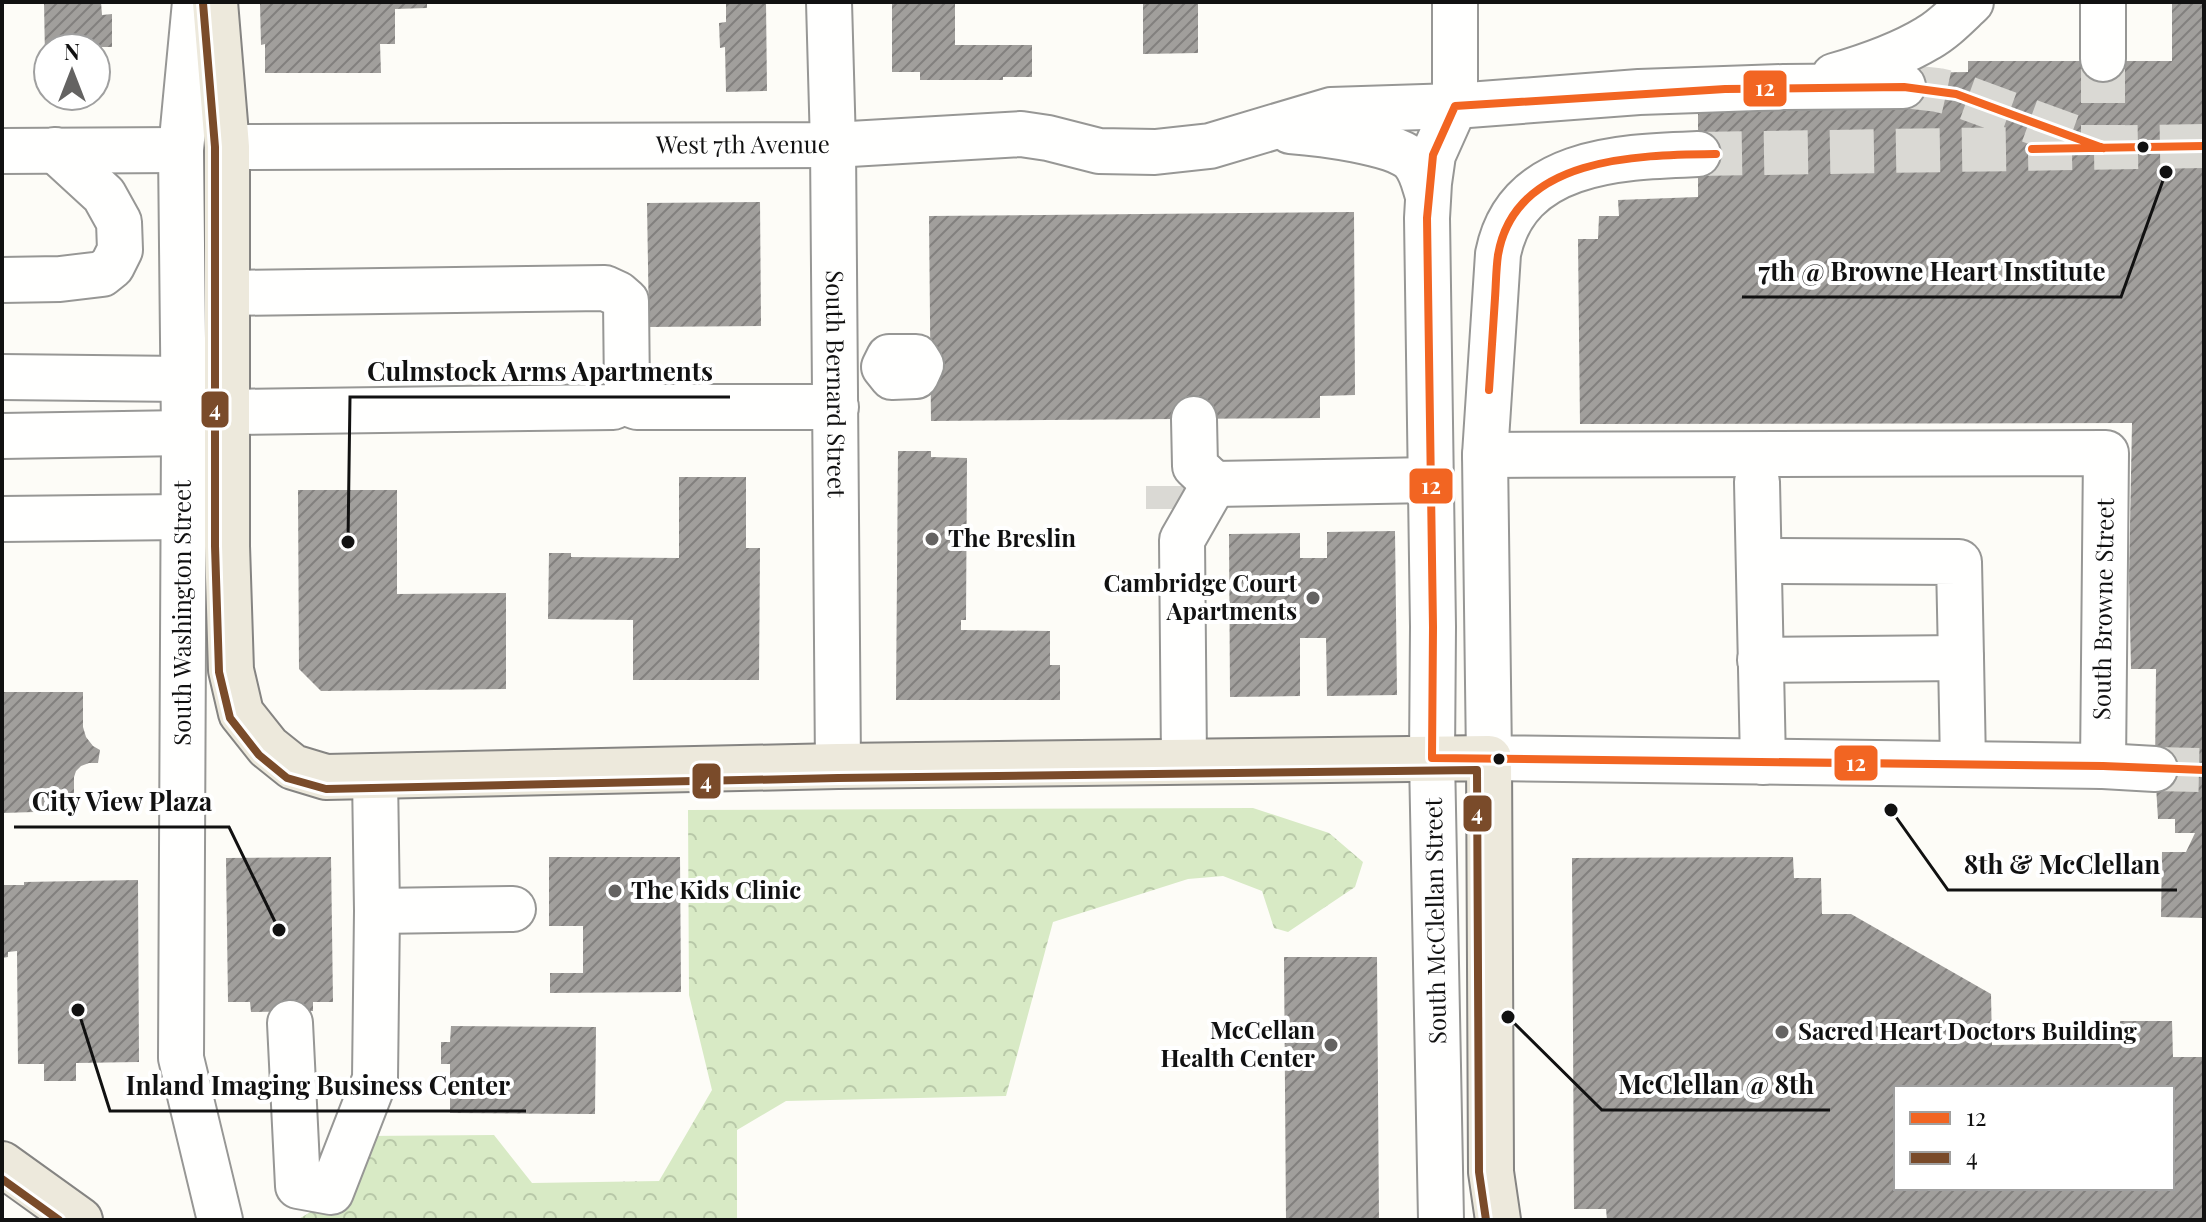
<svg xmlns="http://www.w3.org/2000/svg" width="2206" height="1222" viewBox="0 0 2206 1222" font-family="'Playfair Display',serif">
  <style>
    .forest { fill: url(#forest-crowns) }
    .building { fill: url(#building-hatch); fill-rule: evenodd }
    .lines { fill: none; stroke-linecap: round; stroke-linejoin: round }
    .minor-tunnel { stroke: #dad9d4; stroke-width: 44; stroke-dasharray: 44 22; stroke-linecap: butt }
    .minor-casing { stroke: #979795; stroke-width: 48 }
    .major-casing { stroke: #858482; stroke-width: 48 }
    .minor { stroke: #fffffe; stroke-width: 44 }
    .major { stroke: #ede9dc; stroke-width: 44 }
    .bus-1-casing { stroke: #fff; stroke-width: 14 }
    .bus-2-casing { stroke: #fff; stroke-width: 14 }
    .bus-1 { stroke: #f26522; stroke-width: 8 }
    .bus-2 { stroke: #7a4b2a; stroke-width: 8 }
    .bus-dot { fill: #111; stroke: #fff; stroke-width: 3 }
    .poi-dot { fill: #646362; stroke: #fff; stroke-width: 3 }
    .labels { text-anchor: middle; stroke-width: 8; stroke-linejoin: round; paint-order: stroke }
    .street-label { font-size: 24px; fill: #111; stroke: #fff }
    .poi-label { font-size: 24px; font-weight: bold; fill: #111; stroke: #fff; text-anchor: start }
    .leader { fill: none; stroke: #111; stroke-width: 3 }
    .callout-dot { fill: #111; stroke: #fff; stroke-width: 3 }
    .callout-label { font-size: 26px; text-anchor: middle; font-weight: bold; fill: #111; stroke: #fff; stroke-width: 8; stroke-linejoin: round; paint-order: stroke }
    .line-badge { stroke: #fff; stroke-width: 3 }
    .badge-label { font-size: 22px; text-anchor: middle; font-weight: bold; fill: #fff }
  </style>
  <defs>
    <pattern id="forest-crowns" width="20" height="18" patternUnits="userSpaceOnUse" patternTransform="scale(2)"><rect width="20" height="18" fill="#d8eac5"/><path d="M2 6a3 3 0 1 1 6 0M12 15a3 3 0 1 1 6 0" fill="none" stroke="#b8c8a8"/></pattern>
    <pattern id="building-hatch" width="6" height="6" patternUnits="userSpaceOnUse" patternTransform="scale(2)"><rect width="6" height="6" fill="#a19f9c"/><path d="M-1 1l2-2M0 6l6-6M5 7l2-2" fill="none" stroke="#82807e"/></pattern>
  </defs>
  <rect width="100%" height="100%" fill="#fdfcf7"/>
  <path class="forest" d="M1253 808 1329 833 1363 862 1355 887 1288 932 1274 928 1262 891 1223 876 1188 879 1053 922 1006 1096 786 1101 737 1130V1220H297L331 1200 364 1136 494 1135 532 1183 659 1181 712 1090 689 995 688 810Z"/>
  <path class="building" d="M44 2H101L102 15 112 14V47H102V61H96V48H48V57H45Z
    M265 2H427V8L395 9V44H380L381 73H265V44L261 45 260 4H265Z
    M726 2H766L767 91 726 92 725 47 720 48 719 23 726 22Z
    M892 2H955V45H1032V77H1003V80H920V72H892Z
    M1143 2H1198V53L1143 54Z
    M2172 2H2204V918L2161 917 2162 852H2186L2195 833H2175V819H2158L2155 769 2156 669H2131L2129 578 2132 423 1580 424 1578 239H1598L1599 216H1619L1618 200 1698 197V94L1903 73 1968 72V61H2172Z
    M760 202 761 326 649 327 647 203Z
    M1354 212 1355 395 1320 396V418L931 421 929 216Z
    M898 451H931V457L967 458 966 620H961V630L1050 631V665H1060V700H896Z
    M679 477H746V548H760L759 680H633V620L548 619 549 553H571V557L679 558Z
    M298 490H397V594L506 593V689L321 691 299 669Z
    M1395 531 1397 695 1327 696 1326 638H1300V696L1230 697 1229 534 1300 533V558H1327V532Z
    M2 692H83V727L86 737 93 746 100 750 98 763H89L81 766 76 771 74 777V801L68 811 2 813Z
    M331 857 333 1002H313V1011L251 1012 250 1002H228L226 858Z
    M549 857H680L681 992 550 993V973H583V926H549Z
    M1793 857 1794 878H1821L1822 914H1851L1991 994 1992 1045 2120 1043V1021H2172L2173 1057H2204V1220H1607L1606 1209H1574L1572 858ZM1896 1088H2172V1188H1896Z
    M138 880 139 1062 76 1063V1081H44V1064H18L17 951 8 952V957L2 958V885H24V882Z
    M1284 957H1377L1379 1220H1286Z
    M451 1026 596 1027 595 1114 450 1113V1064H441V1042H450Z"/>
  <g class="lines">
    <path class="minor-tunnel" d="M2103 59V148
      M1903 86 1938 90 1956 94 2079 139
      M1698 154 2204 146
      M1168 486V509
      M2155 769 2204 770"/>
    <g class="minor-casing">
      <g id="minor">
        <path d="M195 2 181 150 184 433 181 1058 220 1220"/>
        <path id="s1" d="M829 2 833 145 838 766"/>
        <path d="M2103 2V59"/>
        <path d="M1834 76C1865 67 1900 55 1928 38 1944 29 1957 15 1971 2"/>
        <path d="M1290 131C1316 133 1397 142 1413 161 1422 171 1424 184 1428 196"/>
        <path id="s2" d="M227 147 833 145 1021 134 1048 138 1099 151 1155 152 1210 146 1331 110 1455 106 1639 92 1784 87 1903 86"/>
        <path d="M2 151 181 150"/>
        <path d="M1698 154C1621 157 1517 159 1498 254L1485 455 1489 758 2103 766 2155 769"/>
        <path d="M2 280 60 279 102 274 112 266 120 250 119 222 104 195 55 150"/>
        <path d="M227 293 605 288 618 294 626 301 627 394 623 402 613 407 227 412"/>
        <path d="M889 357H916L921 365 916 376 892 377 884 367Z"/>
        <path d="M2 377 183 379"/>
        <path d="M623 402 637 407H836"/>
        <path d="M1194 419 1195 466 1214 484 1431 480"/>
        <path d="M2 436 184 433"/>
        <path d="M1485 455 2106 453 2103 766"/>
        <path d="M1757 482 1763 762"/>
        <path d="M2 519 183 517"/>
        <path d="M1759 561 1959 562 1961 658"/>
        <path d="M1760 660 1961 658 1963 764"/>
        <path d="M1184 761 1182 540 1214 484"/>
        <path d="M377 911 513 909"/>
        <path d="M290 1023 298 1186 331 1192 375 1079 377 911 375 776"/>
        <path d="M1441 1220 1432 758 1433 627 1427 218 1429 183 1433 155 1455 106V2"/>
      </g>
    </g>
    <g class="major-casing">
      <path id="major" d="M215 2 227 147V546L231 670 241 713 268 747 293 767 326 777 838 766 1489 758 1491 1172 1498 1220
        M2 1164 80 1220"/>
    </g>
    <use href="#minor" class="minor"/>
    <use href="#major" class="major"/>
    <g class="bus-1-casing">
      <path id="bus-1" d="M2103 148 1956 94 1904 87 1725 89 1455 106 1433 155 1427 218 1433 627 1432 758 2103 766 2204 770
        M2032 149 2204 146
        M1489 390C1491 359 1493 329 1495 298 1496 284 1496 269 1498 255 1515 156 1638 155 1716 154"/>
    </g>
    <g class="bus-2-casing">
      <path id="bus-2" d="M203 3 215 147V546L219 672 230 718 259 755 287 778 326 789 838 778 1477 770 1479 1172 1486 1220
        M2 1179 59 1220"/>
    </g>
    <use href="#bus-1" class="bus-1"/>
    <use href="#bus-2" class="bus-2"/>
  </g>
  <g class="bus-dot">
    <circle cx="2143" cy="147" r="7"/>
    <circle cx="1499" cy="759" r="7"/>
  </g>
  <g class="poi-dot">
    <circle cx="932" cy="539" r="8"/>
    <circle cx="1313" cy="598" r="8"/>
    <circle cx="615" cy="891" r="8"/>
    <circle cx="1782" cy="1032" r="8"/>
    <circle cx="1331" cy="1045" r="8"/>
  </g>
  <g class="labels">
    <g class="street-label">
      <text dy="8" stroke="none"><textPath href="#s2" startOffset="516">West 7th Avenue</textPath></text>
      <text dy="8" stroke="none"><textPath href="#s1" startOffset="382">South Bernard Street</textPath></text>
      <text transform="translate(2104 609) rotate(-89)" y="8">South Browne Street</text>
      <text transform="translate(183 613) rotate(-90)" y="8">South Washington Street</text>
      <text transform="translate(1436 921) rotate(-91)" y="8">South McClellan Street</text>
    </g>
    <g class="poi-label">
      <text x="948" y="547">The Breslin</text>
      <text x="1297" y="592" text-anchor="end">Cambridge Court<tspan x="1297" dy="28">Apartments</tspan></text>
      <text x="631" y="899">The Kids Clinic</text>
      <text x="1315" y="1039" text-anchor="end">McCellan<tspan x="1315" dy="28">Health Center</tspan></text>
      <text x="1798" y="1040">Sacred Heart Doctors Building</text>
    </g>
  </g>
  <path class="leader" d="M2166 172L2121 297H1742M348 542L350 397H730M279 930L229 827H14M1891 810L1948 890H2177M1508 1017L1602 1110H1830M78 1010L110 1111H526"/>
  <g class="callout-dot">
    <circle cx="2166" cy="172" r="8"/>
    <circle cx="348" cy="542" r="8"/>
    <circle cx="279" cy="930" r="8"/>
    <circle cx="1891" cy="810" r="8"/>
    <circle cx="1508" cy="1017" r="8"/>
    <circle cx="78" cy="1010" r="8"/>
  </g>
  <g class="callout-label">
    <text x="1932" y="281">7th @ Browne Heart Institute</text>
    <text x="540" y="381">Culmstock Arms Apartments</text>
    <text x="122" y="811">City View Plaza</text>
    <text x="2062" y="874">8th &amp; McClellan</text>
    <text x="1716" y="1094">McClellan @ 8th</text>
    <text x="318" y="1095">Inland Imaging Business Center</text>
  </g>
  <g class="line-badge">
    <rect x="1742" y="69" width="46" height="39" rx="8" fill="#f26522"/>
    <rect x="200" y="390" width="30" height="39" rx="8" fill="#7a4b2a"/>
    <rect x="1408" y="467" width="46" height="38" rx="8" fill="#f26522"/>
    <rect x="1833" y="744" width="46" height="38" rx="8" fill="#f26522"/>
    <rect x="691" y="762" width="31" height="38" rx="8" fill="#7a4b2a"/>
    <rect x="1462" y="794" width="31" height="39" rx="8" fill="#7a4b2a"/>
  </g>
  <g class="badge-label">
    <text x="1765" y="96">12</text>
    <text x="215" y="417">4</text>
    <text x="1431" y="494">12</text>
    <text x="1856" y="771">12</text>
    <text x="706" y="789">4</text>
    <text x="1477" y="821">4</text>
  </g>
  <rect width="2206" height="1222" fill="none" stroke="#111111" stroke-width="8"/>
  <rect x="1894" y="1086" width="280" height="104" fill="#ffffff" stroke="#a0a0a0" stroke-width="2"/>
  <rect x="1910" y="1112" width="40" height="12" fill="#f26522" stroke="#a0a0a0" stroke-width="2"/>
  <text x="1966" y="1126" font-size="24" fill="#111111">12</text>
  <rect x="1910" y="1152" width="40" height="12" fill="#7a4b2a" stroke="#a0a0a0" stroke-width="2"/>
  <text x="1966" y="1166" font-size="24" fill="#111111">4</text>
  <g transform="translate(72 72)"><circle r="38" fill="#ffffff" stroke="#a0a0a0" stroke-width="2"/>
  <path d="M0-6L14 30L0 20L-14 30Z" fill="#646362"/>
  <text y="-12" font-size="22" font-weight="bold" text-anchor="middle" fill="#111111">N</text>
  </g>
</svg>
